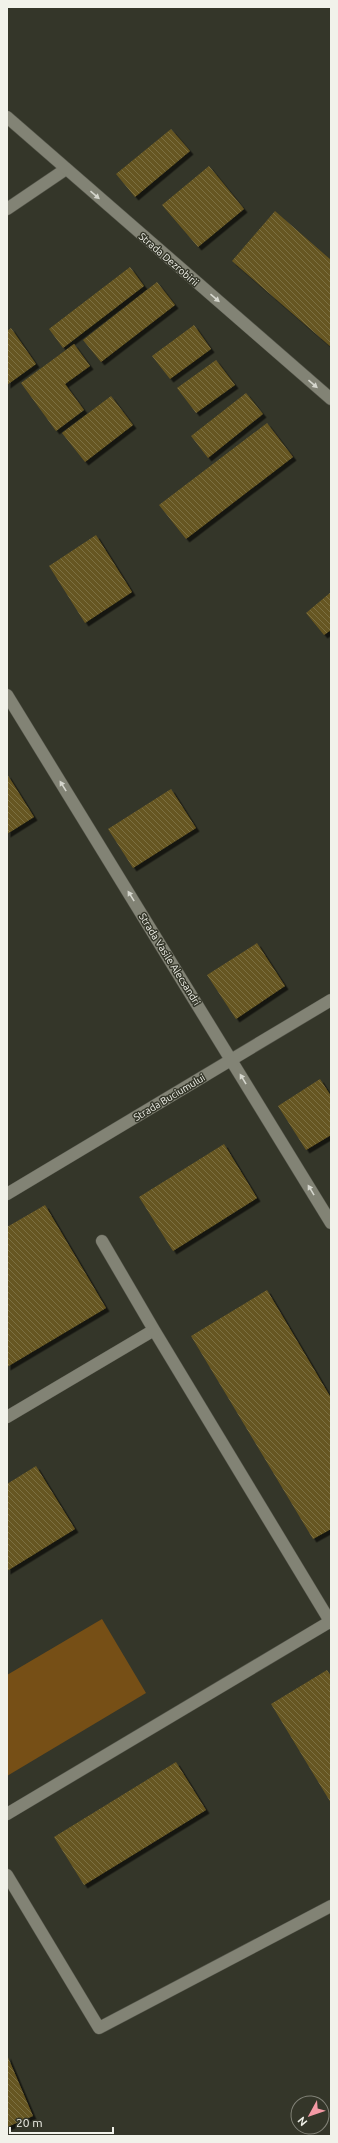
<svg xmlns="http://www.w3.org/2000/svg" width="338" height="2143" viewBox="0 0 338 2143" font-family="Ubuntu,sans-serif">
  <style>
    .garden { fill: #764f16 }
    .building { fill: url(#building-back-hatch); filter: url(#shadow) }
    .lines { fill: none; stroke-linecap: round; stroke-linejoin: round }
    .service-casing { stroke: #535449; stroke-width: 13 }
    .minor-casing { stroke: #535449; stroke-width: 13 }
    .tertiary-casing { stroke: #535449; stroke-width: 13 }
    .service { stroke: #828375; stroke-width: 12 }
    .minor { stroke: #828375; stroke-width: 12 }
    .tertiary { stroke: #828375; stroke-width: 12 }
    .oneway { fill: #d5d6cd }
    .labels { text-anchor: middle; stroke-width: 3; stroke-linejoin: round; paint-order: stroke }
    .street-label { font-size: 10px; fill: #f1f2ea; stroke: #343629 }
  </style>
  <defs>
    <pattern id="building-back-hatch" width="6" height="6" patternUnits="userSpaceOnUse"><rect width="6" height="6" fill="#665622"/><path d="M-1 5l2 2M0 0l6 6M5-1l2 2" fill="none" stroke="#7c6f42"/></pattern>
    <filter id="shadow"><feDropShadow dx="3.5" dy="3.5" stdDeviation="0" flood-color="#0009"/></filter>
  </defs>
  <rect width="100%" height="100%" fill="#343629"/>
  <path class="garden" d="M102 1619 146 1693 7 1776V1675Z"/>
  <path class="building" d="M171 129 190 151 135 197 116 174Z
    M209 166 244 209 198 247 162 205Z
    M275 211 331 260V347L232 261Z
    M130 267 144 286 63 348 49 329Z
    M157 282 175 305 101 362 83 340Z
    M194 325 211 349 170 379 152 356Z
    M11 328 36 364 7 385V331Z
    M74 344 90 366 65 384 84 410 56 431 21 383Z
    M216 360 235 385 196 413 177 388Z
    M246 393 263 414 208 458 191 436Z
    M111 396 133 425 85 462 62 433Z
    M267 423 293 457 186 539 159 505Z
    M96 535 132 592 85 623 49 566Z
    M331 592V630L324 635 306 613Z
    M7 774 34 817 7 834Z
    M171 789 196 828 133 868 108 829Z
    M257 943 285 986 236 1019 207 975Z
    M320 1079 331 1096V1135L306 1150 278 1106Z
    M224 1144 257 1198 173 1251 139 1197Z
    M45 1205 106 1308 7 1367V1227Z
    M267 1290 331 1398V1529L313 1539 191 1336Z
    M36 1466 75 1529 7 1571V1484Z
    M327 1670 331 1676V1803L271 1704Z
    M176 1762 206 1810 84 1885 54 1837Z
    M7 2055 33 2116 7 2127Z"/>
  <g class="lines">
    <g class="service-casing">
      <path id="service" d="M102 1241 154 1330 331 1623
        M7 1417 154 1330
        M7 1814 331 1621
        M7 1875 99 2028 331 1906"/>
    </g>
    <g class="minor-casing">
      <path id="minor" d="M7 209 66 169"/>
    </g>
    <g class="tertiary-casing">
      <path id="tertiary" d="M7 117 331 399
        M7 695 331 1223
        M7 1194 331 1000"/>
    </g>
    <use href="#service" class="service"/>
    <use href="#minor" class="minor"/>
    <use href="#tertiary" class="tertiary"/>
  </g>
  <defs><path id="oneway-solid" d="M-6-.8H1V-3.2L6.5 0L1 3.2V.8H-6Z"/></defs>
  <g class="oneway">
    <use href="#oneway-solid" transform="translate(95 195) rotate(41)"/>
    <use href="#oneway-solid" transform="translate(215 298) rotate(41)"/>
    <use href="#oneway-solid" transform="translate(313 384) rotate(41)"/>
    <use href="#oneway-solid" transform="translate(63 786) rotate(-122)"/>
    <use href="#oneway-solid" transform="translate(131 896) rotate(-122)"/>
    <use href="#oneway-solid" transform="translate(243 1079) rotate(-121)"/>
    <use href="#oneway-solid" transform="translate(311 1190) rotate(-121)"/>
  </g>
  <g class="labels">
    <g class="street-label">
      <text transform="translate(169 259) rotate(41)" y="4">Strada Dezrobirii</text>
      <text transform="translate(170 959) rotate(58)" y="4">Strada Vasile Alecsandri</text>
      <text transform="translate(169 1097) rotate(-31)" y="4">Strada Buciumului</text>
    </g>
  </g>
  <rect width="338" height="2143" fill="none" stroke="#f1f2ea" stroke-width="16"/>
  <g transform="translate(310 2115) rotate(230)"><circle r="19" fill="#343629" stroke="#808176"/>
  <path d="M0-3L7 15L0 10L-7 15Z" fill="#f49aa5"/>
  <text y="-6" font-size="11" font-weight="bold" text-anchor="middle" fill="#f1f2ea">N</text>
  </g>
  <path d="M10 2127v6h103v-6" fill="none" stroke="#f1f2ea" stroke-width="2"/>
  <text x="16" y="2127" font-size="12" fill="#f1f2ea" stroke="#343629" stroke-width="3" paint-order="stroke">20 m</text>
</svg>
